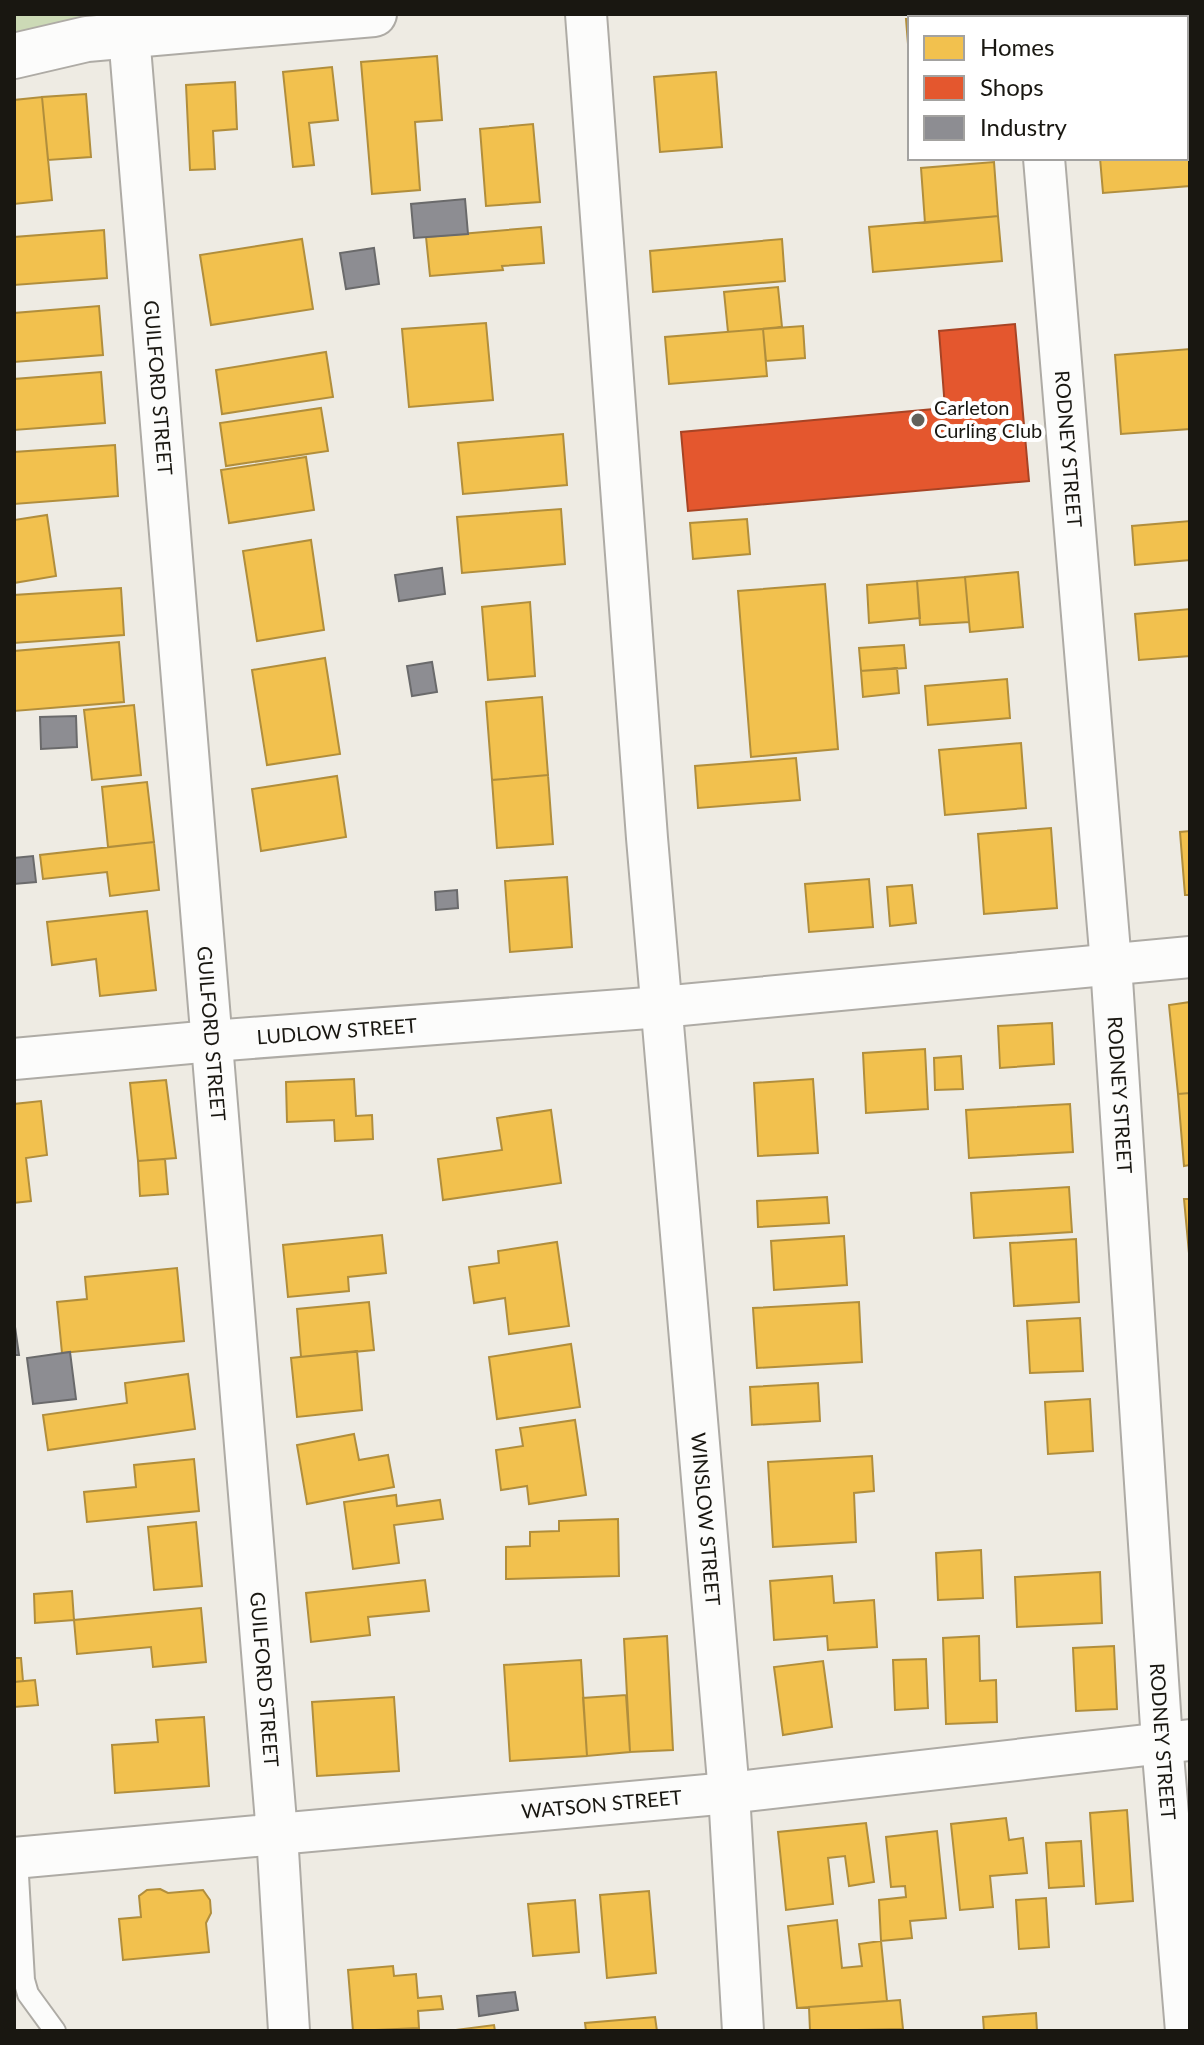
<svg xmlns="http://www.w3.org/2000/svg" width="1204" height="2045" viewBox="0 0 1204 2045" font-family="Lato,sans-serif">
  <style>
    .green { fill: #ccdab6 }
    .homes { fill: #f2c14e; stroke: #b18e3c; stroke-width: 2 }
    .shops { fill: #e4572e; stroke: #a74425; stroke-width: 2 }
    .industry { fill: #8d8d92; stroke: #6a6a6b; stroke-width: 2 }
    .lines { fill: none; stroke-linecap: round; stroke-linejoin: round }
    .service-casing { stroke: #aeaba5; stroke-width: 24 }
    .minor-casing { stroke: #aeaba5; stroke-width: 44 }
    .tertiary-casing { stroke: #aeaba5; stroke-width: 48 }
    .service { stroke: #fcfcfb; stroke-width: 20 }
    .minor { stroke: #fcfcfb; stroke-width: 40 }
    .tertiary { stroke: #fcfcfb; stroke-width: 44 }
    .poi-dot { fill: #64615a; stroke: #fff; stroke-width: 3 }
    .labels { text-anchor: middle; stroke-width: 8; stroke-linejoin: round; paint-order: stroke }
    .street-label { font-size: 20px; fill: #191711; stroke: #fff }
    .poi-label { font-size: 20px; fill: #191711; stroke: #fff; text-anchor: start }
  </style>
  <rect width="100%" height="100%" fill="#eeebe3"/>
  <path class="green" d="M14 14H374L87 39 14 32Z"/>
  <path class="homes" d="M970 14H984V18H921Z
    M906 19H910V69Z
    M437 56 442 120 415 122 420 190 372 194 361 62Z
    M332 67 338 120 309 123 314 165 293 167 283 72Z
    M716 72 722 147 660 152 654 77Z
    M235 82 237 129 213 131 215 169 190 170 186 85Z
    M1186 84H1190V186L1103 193 1100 158H1186Z
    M86 94 91 157 48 160 42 97Z
    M42 97 52 200 14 204V100Z
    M533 124 540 202 486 206 480 129Z
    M994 162 998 216 925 223 921 168Z
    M998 216 1002 261 873 272 869 227Z
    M541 227 544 263 502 266 503 270 430 276 426 237Z
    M104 230 107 278 14 285V237Z
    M302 239 313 309 211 325 200 255Z
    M782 239 785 281 653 292 650 251Z
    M778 287 782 327 728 332 724 292Z
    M99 306 103 355 14 362V313Z
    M486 323 493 400 409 407 402 329Z
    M803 326 805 358 766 361 763 329Z
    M763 329 767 376 669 384 665 337Z
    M1190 349V429L1121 434 1115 355Z
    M326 352 333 397 222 414 216 370Z
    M101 372 105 423 14 430V379Z
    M321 408 328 451 226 466 220 423Z
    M563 434 567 485 463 494 458 443Z
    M115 445 118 496 14 504V452Z
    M306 457 314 510 229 523 221 470Z
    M561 509 565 564 462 573 457 517Z
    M47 515 56 576 14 583V520Z
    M747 519 750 554 693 559 690 523Z
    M1190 521V560L1135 565 1132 526Z
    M311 540 324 630 257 641 243 551Z
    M1018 572 1023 627 970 632 965 577Z
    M965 577 969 622 920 625 917 581Z
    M917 581 920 618 869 623 867 585Z
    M825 584 838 749 751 757 738 591Z
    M121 588 124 635 14 643V595Z
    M530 602 535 676 488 680 482 607Z
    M1190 609V656L1139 660 1135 614Z
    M119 642 124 702 14 711V651Z
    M904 645 906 668 861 671 859 648Z
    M325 658 340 754 267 765 252 670Z
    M897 668 899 693 863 697 861 671Z
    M1007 679 1010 718 928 725 925 686Z
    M542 697 548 775 492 780 486 702Z
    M134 705 141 775 92 780 84 710Z
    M1021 743 1026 808 945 815 939 750Z
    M796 758 800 800 698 808 695 766Z
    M548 775 553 844 497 848 492 780Z
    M337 776 346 837 261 851 252 789Z
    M147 782 154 842 108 847 102 787Z
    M1051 828 1057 908 984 914 978 834Z
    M1190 831V895H1185L1180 832Z
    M154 842 159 890 110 896 107 872 43 879 40 855Z
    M567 877 572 947 510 952 505 881Z
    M869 879 873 927 809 932 805 884Z
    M912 885 916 923 890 926 887 887Z
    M147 911 156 990 100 996 96 959 52 965 47 922Z
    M1190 1002V1093L1178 1094 1169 1005Z
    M1052 1023 1054 1064 1000 1068 998 1026Z
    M925 1049 928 1109 866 1113 863 1053Z
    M961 1056 963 1089 935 1090 934 1058Z
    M354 1079 356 1116 372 1115 373 1139 335 1141 334 1120 287 1122 286 1082Z
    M813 1079 818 1153 758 1156 754 1083Z
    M166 1080 176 1158 138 1161 130 1083Z
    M1190 1093V1165L1184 1166 1178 1094Z
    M41 1101 47 1155 26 1158 31 1201 14 1203V1104Z
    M1070 1104 1073 1152 969 1158 966 1110Z
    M551 1110 561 1183 443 1200 438 1159 502 1150 497 1118Z
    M165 1159 168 1194 140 1196 138 1161Z
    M1069 1187 1072 1232 974 1238 971 1193Z
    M827 1197 829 1223 758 1227 757 1201Z
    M1184 1199H1190V1253H1189Z
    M382 1235 386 1273 348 1277 349 1291 288 1297 283 1245Z
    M844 1236 847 1285 774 1290 771 1241Z
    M1076 1239 1079 1302 1014 1306 1010 1243Z
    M557 1242 569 1326 509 1334 505 1298 474 1303 469 1267 499 1263 498 1251Z
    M177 1268 184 1341 62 1353 57 1302 87 1299 85 1277Z
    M369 1302 374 1350 301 1357 297 1309Z
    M859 1302 862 1362 757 1368 753 1308Z
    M1080 1318 1083 1371 1030 1373 1027 1321Z
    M571 1344 580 1407 497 1419 489 1357Z
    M357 1351 362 1410 297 1417 291 1358Z
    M188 1374 195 1429 48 1450 43 1415 127 1403 125 1383Z
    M818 1383 820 1421 752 1425 750 1387Z
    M1090 1399 1093 1451 1048 1454 1045 1402Z
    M575 1420 586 1495 529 1504 527 1486 501 1490 496 1450 523 1446 520 1428Z
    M354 1434 359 1460 388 1455 394 1487 307 1504 297 1445Z
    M872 1456 874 1491 854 1493 856 1542 773 1547 768 1462Z
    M194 1459 199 1511 87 1522 84 1492 136 1487 134 1465Z
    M396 1495 397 1506 440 1500 443 1519 394 1525 399 1563 353 1569 344 1502Z
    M618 1519 619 1576 506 1579V1547L530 1546V1532L559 1531V1521Z
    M196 1522 202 1586 154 1590 148 1527Z
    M981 1550 983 1598 938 1600 936 1553Z
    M1100 1572 1102 1623 1017 1627 1015 1577Z
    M832 1576 834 1603 874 1600 877 1647 828 1650 827 1636 774 1640 770 1581Z
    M425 1580 429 1611 368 1617 370 1635 311 1642 306 1593Z
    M72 1591 74 1620 35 1623 34 1594Z
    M201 1608 206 1662 153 1667 151 1647 77 1654 74 1620Z
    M667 1636 673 1750 630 1752 624 1639Z
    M979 1636 980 1681 996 1680 997 1722 946 1724 943 1638Z
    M1114 1646 1117 1709 1076 1711 1073 1648Z
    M14 1658H21L23 1681 14 1682Z
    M926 1659 928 1708 895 1710 893 1660Z
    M581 1660 587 1756 510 1761 504 1665Z
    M823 1661 832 1727 783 1735 774 1667Z
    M35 1680 38 1705 14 1707V1682Z
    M626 1695 630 1752 587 1756 583 1698Z
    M394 1697 399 1771 317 1776 312 1702Z
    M204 1717 209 1786 115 1793 112 1745 158 1742 156 1720Z
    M1127 1810 1133 1901 1096 1904 1090 1813Z
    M1006 1818 1009 1840 1023 1838 1027 1873 990 1876 993 1907 960 1910 951 1824Z
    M866 1823 874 1882 849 1886 845 1856 828 1858 833 1904 786 1910 778 1832Z
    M937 1831 946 1918 910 1921 912 1938 881 1941 879 1900 906 1897 905 1886 891 1887 886 1837Z
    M1081 1841 1084 1886 1049 1888 1046 1843Z
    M160 1889 168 1893 203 1890 210 1900 211 1913 206 1923 209 1952 123 1960 119 1919 141 1917 139 1896 147 1890Z
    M649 1891 656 1973 607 1978 600 1895Z
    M1046 1898 1049 1947 1019 1949 1016 1900Z
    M575 1900 579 1952 533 1956 528 1904Z
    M837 1920 842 1968 862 1966 859 1944 881 1941 887 2001 797 2008 788 1926Z
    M393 1966 394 1976 416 1974 418 1998 441 1996 443 2009 418 2011 419 2028 353 2031 348 1970Z
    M900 2000 903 2029 810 2031 809 2007Z
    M1036 2013 1037 2031H984L983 2017Z
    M655 2017 657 2031H586L585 2023Z
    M494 2025 495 2031H448Z"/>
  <path class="shops" d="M1015 324 1029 481 688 511 681 432 945 408 939 331Z"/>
  <path class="industry" d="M465 199 468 234 414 238 411 204Z
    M374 248 379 284 346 289 340 253Z
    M442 568 445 594 399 601 395 575Z
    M432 662 437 692 412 696 407 666Z
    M76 716 77 747 41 749 40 717Z
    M33 856 36 882 14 884V858Z
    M457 890 458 908 436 910 435 892Z
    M14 1320 19 1355H14Z
    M70 1352 76 1399 33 1404 27 1358Z
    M515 1992 518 2010 479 2016 477 1996Z"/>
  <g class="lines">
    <g class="service-casing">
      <path id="service" d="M17 1858 24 1980 28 1994 55 2031"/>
    </g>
    <g class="minor-casing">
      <g id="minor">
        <path id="s1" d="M586 14 647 838 729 1793 743 2031"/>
        <path d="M1033 14V18"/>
        <path id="s2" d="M129 35 277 1834 289 2031"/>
        <path id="s3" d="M1044 158 1111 964 1162 1742 1186 2031"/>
        <path id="s4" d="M14 1059 212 1041 661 1007 1190 957"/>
        <path id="s5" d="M14 1858 729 1793 1190 1740"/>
      </g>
    </g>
    <g class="tertiary-casing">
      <path id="tertiary" d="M14 56 87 39 374 14"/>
    </g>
    <use href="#service" class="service"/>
    <use href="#minor" class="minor"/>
    <use href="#tertiary" class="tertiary"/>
  </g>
  <circle class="poi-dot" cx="918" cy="420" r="8"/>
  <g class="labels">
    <g class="street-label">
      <text dy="7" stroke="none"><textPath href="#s2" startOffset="354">GUILFORD STREET</textPath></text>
      <text dy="7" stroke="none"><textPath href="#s3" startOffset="292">RODNEY STREET</textPath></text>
      <text dy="7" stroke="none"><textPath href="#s4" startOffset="324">LUDLOW STREET</textPath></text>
      <text dy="7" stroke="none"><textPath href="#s2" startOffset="1002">GUILFORD STREET</textPath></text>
      <text dy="7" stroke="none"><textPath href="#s3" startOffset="940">RODNEY STREET</textPath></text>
      <text dy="7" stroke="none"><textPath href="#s1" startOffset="1510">WINSLOW STREET</textPath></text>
      <text dy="7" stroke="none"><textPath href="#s2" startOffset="1650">GUILFORD STREET</textPath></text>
      <text dy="7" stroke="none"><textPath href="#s3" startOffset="1588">RODNEY STREET</textPath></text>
      <text dy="7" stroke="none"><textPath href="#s5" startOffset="590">WATSON STREET</textPath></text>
    </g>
    <g class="poi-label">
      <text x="934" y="415">Carleton<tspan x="934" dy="23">Curling Club</tspan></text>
    </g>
  </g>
  <rect width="1204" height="2045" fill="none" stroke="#191711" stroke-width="32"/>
  <rect x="908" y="16" width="280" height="144" fill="#ffffff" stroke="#a3a2a0" stroke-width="2"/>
  <rect x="924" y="36" width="40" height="24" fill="#f2c14e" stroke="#a3a2a0" stroke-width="2"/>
  <text x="980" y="56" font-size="24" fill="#191711">Homes</text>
  <rect x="924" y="76" width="40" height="24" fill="#e4572e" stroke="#a3a2a0" stroke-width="2"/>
  <text x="980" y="96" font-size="24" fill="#191711">Shops</text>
  <rect x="924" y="116" width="40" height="24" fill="#8d8d92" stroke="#a3a2a0" stroke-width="2"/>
  <text x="980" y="136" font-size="24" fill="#191711">Industry</text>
</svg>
